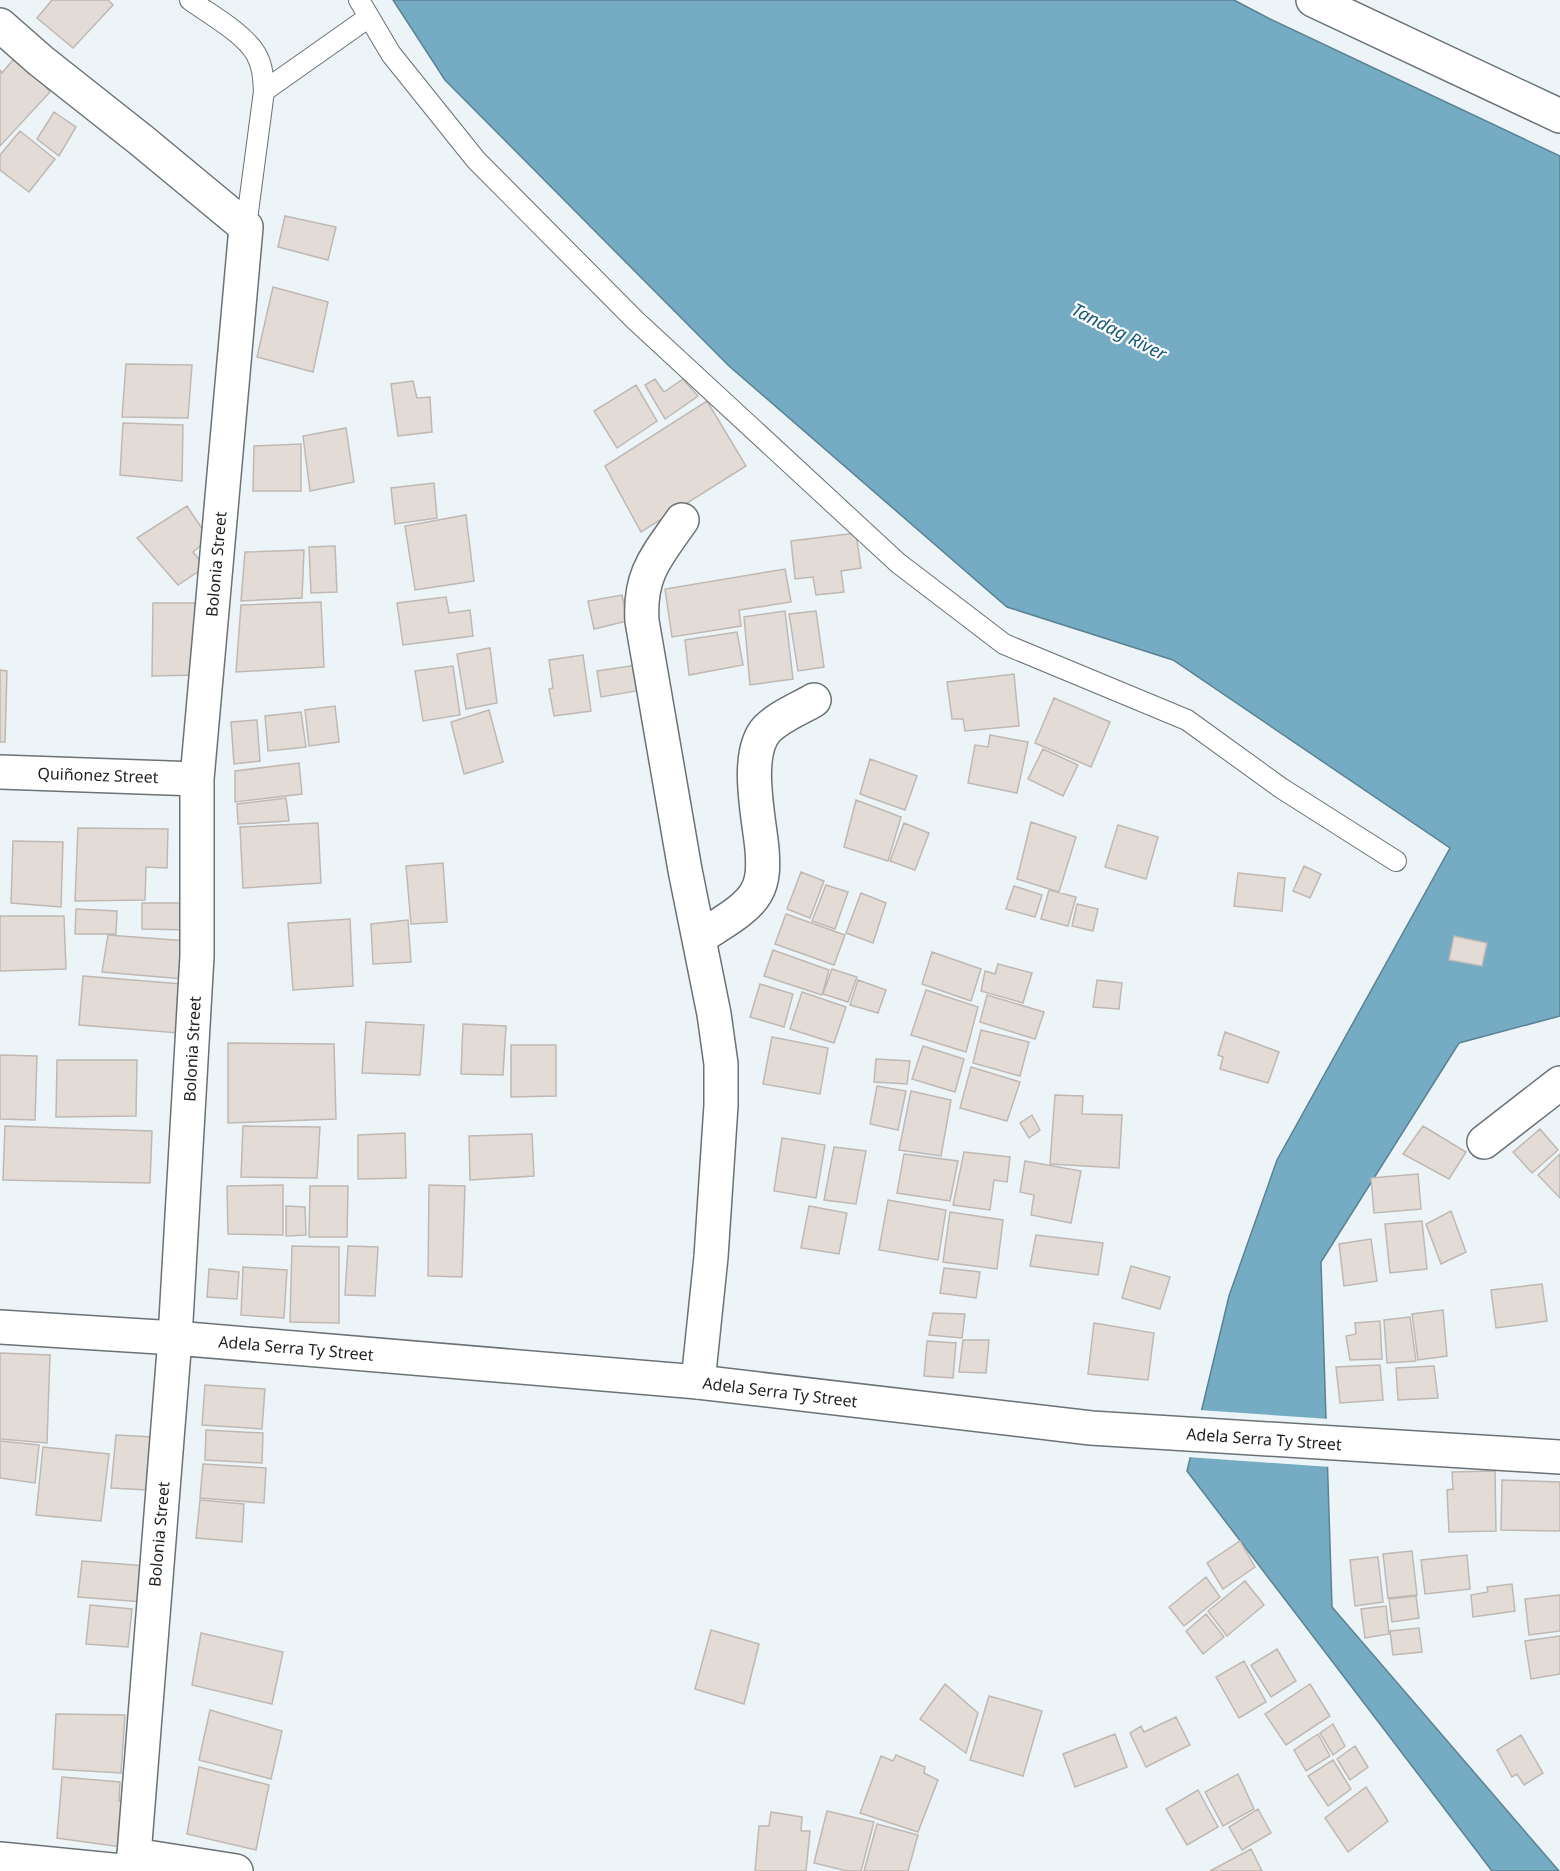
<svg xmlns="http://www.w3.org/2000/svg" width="1560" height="1871" viewBox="0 0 1560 1871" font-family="'Noto Sans',sans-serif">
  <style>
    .water { fill: #75acc4; stroke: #5b8293; stroke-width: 1.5 }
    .pier { fill: #ecf4f8 }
    .building { fill: #e2dbd6; stroke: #bfb8b3; stroke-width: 1.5 }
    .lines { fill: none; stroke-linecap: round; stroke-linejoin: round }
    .lane-casing { stroke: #6a7275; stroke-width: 22 }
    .street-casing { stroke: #6a7275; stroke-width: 36 }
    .secondary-casing { stroke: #6a7275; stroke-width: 36 }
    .lane { stroke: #fff; stroke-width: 20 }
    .street { stroke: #fff; stroke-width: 33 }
    .secondary { stroke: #fff; stroke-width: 33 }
    .labels { text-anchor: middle; stroke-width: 4.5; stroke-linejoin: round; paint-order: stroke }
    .street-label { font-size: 16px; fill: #1e2122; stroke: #fff }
    .water-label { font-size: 18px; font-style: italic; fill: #155b75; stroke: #fff }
  </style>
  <rect width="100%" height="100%" fill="#ecf4f8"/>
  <path class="water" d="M393 0H1234L1270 19 1560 156V1016L1459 1043 1321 1262 1332 1607 1559 1871H1492L1187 1471 1229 1296 1277 1160 1450 848 1173 660 1007 607 729 366 445 80Z"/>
  <path class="pier" d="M1199 1410 1329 1419 1331 1467 1187 1457Z"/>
  <path class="building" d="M52 0H108L113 5 73 48 37 18Z
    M18 54 50 92 0 146V70L2 73Z
    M54 112 76 127 59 156 37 139Z
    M20 131 55 159 29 192 0 170V155Z
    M285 216 336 227 328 260 278 247Z
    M273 287 328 302 313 372 257 357Z
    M126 364 192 365 188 418 122 417Z
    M655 379 664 392 683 379 698 396 665 419 645 385Z
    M413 381 417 398 430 397 432 432 398 436 391 384Z
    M636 385 657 421 617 448 594 411Z
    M707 401 746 466 641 532 605 466Z
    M123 423 183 425 182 481 120 475Z
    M346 428 354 482 310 491 303 436Z
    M301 444V491H253L254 446Z
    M434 483 437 518 395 524 391 488Z
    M187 506 209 539 193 552 205 567 178 585 137 538Z
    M466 515 474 581 415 590 405 526Z
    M856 533 861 568 841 571 844 592 816 595 813 577 795 579 791 541Z
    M335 546 337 592 311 593 309 547Z
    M304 550 302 598 241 601 245 552Z
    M785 569 791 602 739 610 741 626 672 637 665 589Z
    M622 595 627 621 594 629 588 601Z
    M446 597 449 613 470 610 473 636 403 645 397 603Z
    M321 602 324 667 236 672 241 605Z
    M153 603H199L198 675 152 676Z
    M785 611 793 679 750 685 744 617Z
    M816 611 824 667 798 671 789 614Z
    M737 632 743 665 689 675 685 640Z
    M490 648 497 703 466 709 457 654Z
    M583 655 591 711 554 716 549 689 553 688 549 660Z
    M637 665 642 690 601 697 597 671Z
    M453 666 460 715 423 721 415 671Z
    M0 670 7 671 5 742H0Z
    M1014 674 1019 726 965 731 963 719H952L947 682Z
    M1054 698 1110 722 1091 767 1035 743Z
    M335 706 339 742 309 746 305 710Z
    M489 710 503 762 464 774 451 722Z
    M301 712 306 747 268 751 265 716Z
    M257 720 260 761 234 764 231 722Z
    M990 735 1028 742 1017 793 968 783 975 745 988 747Z
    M1043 749 1078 765 1063 796 1028 779Z
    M870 759 917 776 905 810 860 794Z
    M299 763 302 794 235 802V771Z
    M286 798 289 821 238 824 237 804Z
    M856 800 901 817 888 861 844 847Z
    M1031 822 1076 837 1059 892 1017 879Z
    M318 823 321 883 243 888 240 827Z
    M904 823 929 833 915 870 890 861Z
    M1118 825 1158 837 1146 879 1105 867Z
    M78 828 168 829 167 868 146 867 145 900 75 901Z
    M13 841 63 842 61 907 11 903Z
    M443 863 447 922 411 924 406 866Z
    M1304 866 1321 874 1310 898 1293 891Z
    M801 872 824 881 810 918 787 909Z
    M1238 873 1285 878 1282 911 1234 906Z
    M826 885 848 892 835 929 812 921Z
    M1014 886 1042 895 1035 917 1006 909Z
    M1049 890 1076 897 1068 926 1041 919Z
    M861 893 886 903 873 943 846 933Z
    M142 903H189V930L142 929Z
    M1077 904 1098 909 1093 931 1072 926Z
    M76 909 117 911 116 934H75Z
    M786 914 845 935 834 965 775 944Z
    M0 916H64L66 969 0 971Z
    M350 919 353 986 293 990 288 923Z
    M408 920 411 962 373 964 371 924Z
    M108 935 188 941 184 979 102 972Z
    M1454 936 1487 943 1482 966 1449 960Z
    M773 950 829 970 822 995 764 976Z
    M932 952 981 969 971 1001 922 984Z
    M998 964 1032 973 1023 1003 981 991 985 971 995 974Z
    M832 969 857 977 848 1002 823 994Z
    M83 976 182 984 179 1033 79 1025Z
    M858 980 886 990 878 1013 850 1005Z
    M1097 980 1122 983 1119 1009 1093 1007Z
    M760 984 793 994 784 1027 750 1017Z
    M926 990 978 1007 966 1052 911 1035Z
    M802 992 846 1007 834 1043 790 1029Z
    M987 995 1044 1012 1035 1039 980 1022Z
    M366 1022 424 1025 420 1075 362 1073Z
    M463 1024 506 1026 503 1075 461 1074Z
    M981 1030 1029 1042 1020 1076 973 1063Z
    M1225 1032 1279 1052 1268 1083 1220 1069 1223 1057 1218 1055Z
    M772 1037 828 1048 820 1094 763 1084Z
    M228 1043 334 1044 336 1119 228 1123Z
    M511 1045H556V1096L511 1097Z
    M923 1046 964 1059 955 1092 912 1079Z
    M0 1055 37 1056 35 1120 0 1119Z
    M876 1059 910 1061 907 1084 874 1082Z
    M57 1060H137L136 1116 56 1117Z
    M971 1067 1020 1082 1007 1121 960 1108Z
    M877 1086 906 1091 898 1130 870 1124Z
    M911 1091 951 1100 941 1156 899 1150Z
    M1055 1095 1083 1096 1082 1114 1122 1115 1119 1168 1050 1164Z
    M1032 1115 1040 1130 1029 1138 1020 1123Z
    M5 1126 152 1131 150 1183 3 1180Z
    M243 1126 320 1127 317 1178 241 1177Z
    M1423 1126 1466 1152 1449 1179 1403 1154Z
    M1540 1129 1558 1150 1532 1173 1513 1152Z
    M405 1133 406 1178 358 1179V1135Z
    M532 1134 534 1176 470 1180 469 1136Z
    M782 1138 825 1145 816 1198 774 1191Z
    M834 1147 866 1151 856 1204 824 1200Z
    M964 1152 1010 1157 1007 1182 994 1180 990 1210 953 1205Z
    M904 1154 958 1161 950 1201 897 1193Z
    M1560 1154V1198L1538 1175Z
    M1025 1161 1081 1171 1071 1223 1031 1215 1034 1195 1020 1192Z
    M1418 1174 1421 1209 1374 1213 1371 1178Z
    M283 1185V1235L228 1234 227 1186Z
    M429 1185 465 1186 462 1277 428 1276Z
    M310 1186H348L347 1237H309Z
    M888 1200 946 1210 938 1260 879 1250Z
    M286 1206 305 1207 306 1235 286 1236Z
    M809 1206 847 1213 839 1254 801 1248Z
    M1451 1211 1466 1252 1441 1264 1426 1224Z
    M950 1212 1003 1220 997 1269 943 1262Z
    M1422 1221 1427 1269 1390 1273 1385 1224Z
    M1036 1235 1103 1243 1098 1275 1030 1266Z
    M1371 1239 1377 1281 1344 1286 1339 1244Z
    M292 1246 339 1247V1323L290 1322Z
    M348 1246 378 1247 375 1296 345 1295Z
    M1131 1266 1170 1277 1160 1309 1122 1298Z
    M243 1267 287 1270 284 1318 241 1315Z
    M944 1268 980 1272 976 1298 940 1293Z
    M209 1269 239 1272 237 1299 207 1297Z
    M1542 1284 1547 1321 1496 1328 1491 1290Z
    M1443 1310 1447 1356 1418 1360 1412 1314Z
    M933 1313 965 1314 962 1338 929 1335Z
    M1410 1317 1416 1361 1387 1363 1384 1320Z
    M1380 1321 1382 1359 1350 1360 1346 1336 1356 1334 1355 1323Z
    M1094 1323 1154 1333 1148 1380 1088 1374Z
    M963 1340H989L986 1373 959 1372Z
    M927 1341 956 1343 953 1378 924 1376Z
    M0 1353 50 1355 47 1443 0 1439Z
    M1380 1365 1383 1400 1340 1403 1336 1367Z
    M1434 1366 1438 1398 1398 1400 1396 1368Z
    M205 1385 265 1389 262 1429 202 1425Z
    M206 1430 263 1433 262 1463 205 1460Z
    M116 1435 154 1437 148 1490 111 1488Z
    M0 1441 39 1445 35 1483 0 1478Z
    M43 1447 109 1454 101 1521 36 1515Z
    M203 1464 266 1468 264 1503 200 1498Z
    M1495 1471 1496 1531 1449 1532 1447 1490 1453 1489 1452 1472Z
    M1502 1480 1560 1482V1531L1501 1530Z
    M200 1500 244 1504 242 1542 196 1538Z
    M1240 1541 1255 1567 1223 1589 1207 1563Z
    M1412 1551 1417 1595 1388 1598 1383 1554Z
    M1467 1555 1470 1589 1425 1594 1421 1560Z
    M1378 1557 1383 1602 1355 1606 1350 1560Z
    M82 1561 147 1566 144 1602 78 1597Z
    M1206 1577 1220 1597 1184 1626 1169 1607Z
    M1245 1581 1264 1605 1227 1636 1208 1611Z
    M1512 1584 1515 1611 1473 1617 1471 1595 1488 1592 1487 1587Z
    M1560 1595V1631L1529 1635 1525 1599Z
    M1416 1596 1419 1618 1392 1622 1389 1599Z
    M90 1605 132 1609 128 1647 86 1644Z
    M1386 1606 1389 1634 1365 1638 1361 1609Z
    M1206 1614 1224 1637 1203 1654 1186 1631Z
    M1419 1628 1422 1652 1393 1655 1390 1631Z
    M711 1630 759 1644 744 1704 695 1689Z
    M201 1633 283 1652 272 1704 192 1685Z
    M1560 1636V1674L1531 1679 1525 1641Z
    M1277 1649 1296 1681 1271 1697 1251 1665Z
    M1244 1661 1266 1702 1239 1718 1216 1677Z
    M945 1684 978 1713 966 1753 920 1719Z
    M1310 1684 1330 1716 1286 1745 1265 1714Z
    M989 1696 1042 1711 1023 1776 970 1760Z
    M210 1710 282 1731 271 1779 199 1760Z
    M56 1714 125 1715 121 1773 53 1769Z
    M1176 1717 1190 1745 1146 1767 1130 1733 1141 1726 1144 1732Z
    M1333 1724 1345 1746 1333 1755 1320 1733Z
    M1115 1734 1127 1767 1075 1787 1063 1754Z
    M1318 1734 1330 1756 1306 1771 1294 1750Z
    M1521 1735 1543 1773 1524 1785 1517 1774 1512 1777 1497 1750Z
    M1355 1746 1368 1767 1350 1780 1337 1759Z
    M896 1755 925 1767 924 1773 938 1780 918 1832 860 1813 881 1756 893 1761Z
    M1333 1760 1351 1789 1328 1806 1308 1776Z
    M199 1767 269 1785 256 1850 187 1834Z
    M1238 1774 1254 1809 1223 1826 1205 1792Z
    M62 1777 120 1782 119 1801 127 1802 121 1847 57 1838Z
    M1366 1787 1388 1821 1348 1852 1325 1818Z
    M1198 1790 1218 1827 1187 1845 1166 1809Z
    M1258 1809 1271 1833 1242 1850 1229 1827Z
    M827 1811 874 1822 861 1871H847L814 1863Z
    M771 1812 802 1817 801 1831H810L806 1871H755L759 1826H769Z
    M877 1824 918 1835 908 1871H864Z
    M1251 1849 1262 1871H1210Z"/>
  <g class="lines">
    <g class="lane-casing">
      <path id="lane" d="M190 0C209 14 244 33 256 54 263 66 263 78 264 91L246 227
        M359 0 391 54 476 160 635 320 898 563 1004 644 1187 720 1281 788 1396 861
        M264 91 369 17"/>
    </g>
    <g class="street-casing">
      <path id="street" d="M1313 0 1560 116
        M0 25 41 61 141 140 246 227 197 779V956L175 1338 0 1327
        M682 520C657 556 639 574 642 621L685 870 714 1014 721 1064V1105L711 1257 698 1382
        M0 772 197 779
        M699 938C716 926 746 911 756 893 764 880 763 863 762 849 759 817 744 754 767 729 780 716 799 709 814 700
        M1484 1142 1560 1083
        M134 1855 236 1871
        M0 1859 122 1871"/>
    </g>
    <g class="secondary-casing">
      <path id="secondary" d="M131 1871 134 1855 175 1338 698 1382 1091 1428 1560 1457"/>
    </g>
    <use href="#lane" class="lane"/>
    <use href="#street" class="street"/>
    <use href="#secondary" class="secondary"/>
  </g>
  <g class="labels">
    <g class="street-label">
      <text transform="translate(216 564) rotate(-85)" y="6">Bolonia Street</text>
      <text transform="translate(98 775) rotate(2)" y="6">Quiñonez Street</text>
      <text transform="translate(192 1049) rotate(-87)" y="6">Bolonia Street</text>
      <text transform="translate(296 1348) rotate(5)" y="6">Adela Serra Ty Street</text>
      <text transform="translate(780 1392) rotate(7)" y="6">Adela Serra Ty Street</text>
      <text transform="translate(1264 1439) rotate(4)" y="6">Adela Serra Ty Street</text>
      <text transform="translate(159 1534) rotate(-85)" y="6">Bolonia Street</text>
    </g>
    <g class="water-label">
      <text transform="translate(1119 332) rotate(27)" y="6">Tandag River</text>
    </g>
  </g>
</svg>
